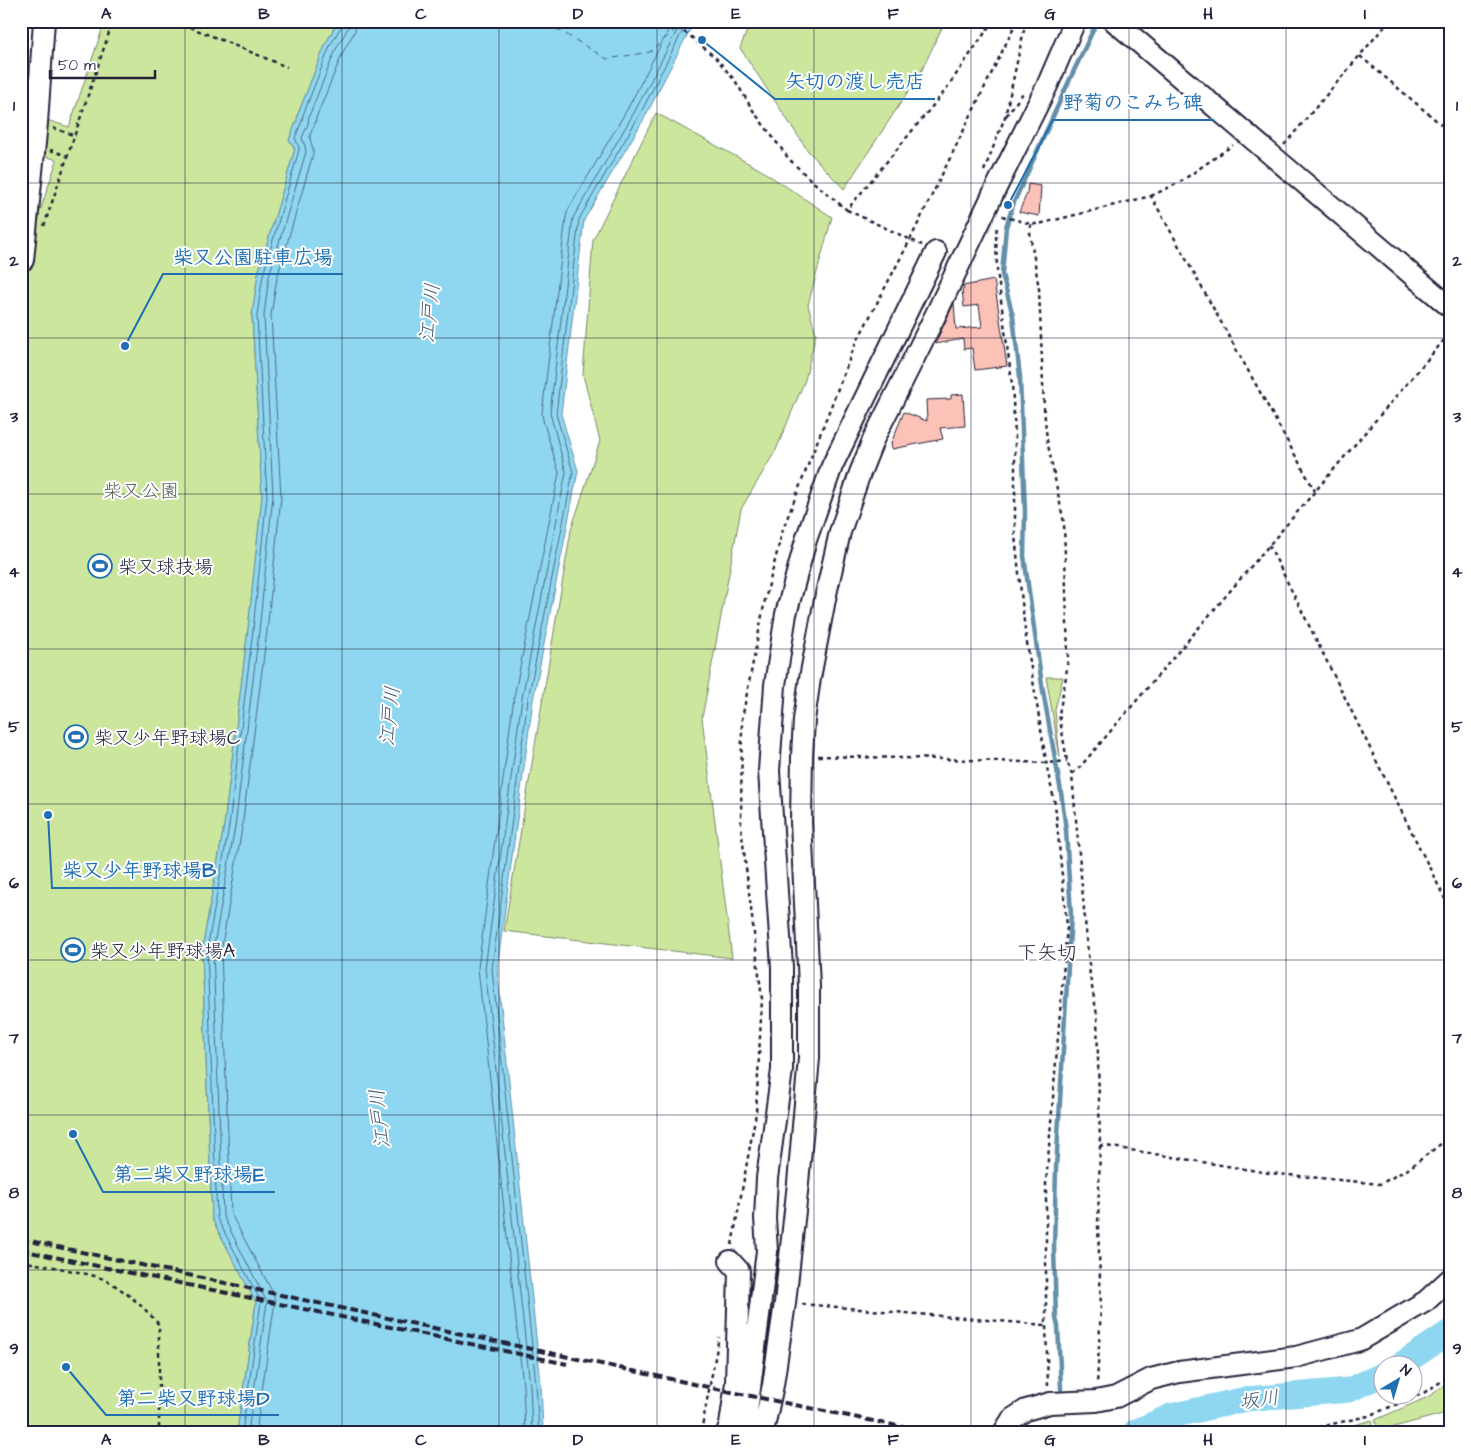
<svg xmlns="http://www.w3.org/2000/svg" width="1471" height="1453" viewBox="0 0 1471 1453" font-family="'Architects Daughter','Klee One',sans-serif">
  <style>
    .green { fill: #cce79d; stroke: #77846c }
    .water { fill: #8fd7f0; stroke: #638fa8 }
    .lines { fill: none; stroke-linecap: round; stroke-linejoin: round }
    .shore { stroke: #4e6a83; stroke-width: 1 }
    .stream { stroke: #638fa8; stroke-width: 4.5 }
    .river { stroke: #8fd7f0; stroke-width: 25 }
    .ferry { stroke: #435871; stroke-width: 1; stroke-dasharray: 6 5; stroke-linecap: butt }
    .building { fill: #fdc2b7; stroke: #22223b }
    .minor-casing { stroke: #22223b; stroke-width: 24 }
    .path { stroke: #22223b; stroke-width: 2.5; stroke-dasharray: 4 4; stroke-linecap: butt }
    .minor { stroke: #fff; stroke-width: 20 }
    .rail { stroke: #22223b; stroke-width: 4; stroke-dasharray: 8 4; stroke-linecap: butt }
    .grid { fill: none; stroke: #22223b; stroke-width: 1; stroke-opacity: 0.55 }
    .labels { text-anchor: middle; stroke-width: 4; stroke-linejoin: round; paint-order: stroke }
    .park-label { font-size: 19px; fill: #555d58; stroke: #fff }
    .poi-label { font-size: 19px; fill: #22223b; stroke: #fff; text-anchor: start }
    .water-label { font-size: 20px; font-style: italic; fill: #435871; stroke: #fff }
    .neighbourhood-label { font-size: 20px; fill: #22223b; stroke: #fff }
    .leader { fill: none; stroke: #1f6fb2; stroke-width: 2 }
    .callout-dot { fill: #1f6fb2; stroke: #fff; stroke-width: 2 }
    .callout-label { font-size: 20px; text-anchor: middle; font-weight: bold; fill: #1f6fb2; stroke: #fff; stroke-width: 4; stroke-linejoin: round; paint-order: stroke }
    .neatline { fill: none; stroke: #22223b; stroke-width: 2 }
    .grid-label { font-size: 16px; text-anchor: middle; font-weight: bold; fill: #22223b }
  </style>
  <rect width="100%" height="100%" fill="#fff"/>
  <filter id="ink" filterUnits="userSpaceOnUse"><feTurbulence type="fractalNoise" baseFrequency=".02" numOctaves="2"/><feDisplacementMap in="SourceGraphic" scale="10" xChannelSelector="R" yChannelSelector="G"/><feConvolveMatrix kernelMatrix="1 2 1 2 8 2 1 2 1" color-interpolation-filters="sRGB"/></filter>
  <g filter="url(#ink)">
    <path class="green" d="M105 21H338L326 43 298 114 297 120 289 140 295 149 258 274 252 315 262 496 248 629 224 826 202 950 212 1219 256 1302 237 1432H21V232H33L57 160 21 148V112L69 127Z
      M751 21H945L921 72 844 189 808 151 740 48Z
      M656 113 761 170 832 217 808 305 816 334 805 380 776 450 741 509 702 718 732 958 504 931 571 530 600 441 583 375 593 240Z
      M1046 677H1063L1055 710 1060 757Z
      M1450 1382V1412L1379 1431 1375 1420 1428 1397Z
      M1372 1420 1375 1432H1328Z"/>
    <path class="water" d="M338 21H695L686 37 645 117 584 220 561 414 578 471 533 700 497 969 541 1384 543 1432H237L256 1303 212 1219 202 950 224 826 248 629 262 496 252 315 258 274 295 149 289 140 297 120 298 114 326 43Z"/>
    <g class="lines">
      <path class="shore" d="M242 1432 261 1302 217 1218 207 950 229 826 253 630 267 496 257 315 263 275 299 150V147L295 138 302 121 303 115 330 46 342 25V21
        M248 1432 267 1302 223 1216 213 951 235 827 259 631 273 496 264 315 269 276 306 152 305 146 302 138 308 124 309 116 336 49 348 28 349 21
        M256 1432 275 1301 273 1293 231 1214 221 951 242 828 267 631 281 497 271 315 277 278 313 154C314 147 310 143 310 137 310 132 316 124 316 118L343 52 355 31 356 21
        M525 1432 523 1385 478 968 514 697 559 473 543 420 542 413 566 217 568 210 628 108 673 21
        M532 1432 530 1385 485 968 522 698 566 472 550 413 573 218 635 111 682 21
        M539 1432 536 1384 492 969 528 699 573 472 556 414 579 219 640 114 681 34 689 21"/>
      <path class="stream" d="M1061 1389 1058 1326 1056 1318 1054 1247 1056 1169 1071 915 1066 830 1061 792 1042 685 1024 556 1025 513 1020 377 1013 316 1002 274 1006 227 1014 202 1070 79 1096 24"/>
      <path class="river" d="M1399 1366 1450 1332
        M1135 1432 1171 1416 1246 1399 1349 1390 1384 1374"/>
      <path class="ferry" d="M549 21 552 26 607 59 650 52 677 28 680 21"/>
    </g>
    <path class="building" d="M1028 184 1041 186 1039 216 1019 212 1027 193Z
      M994 280 1007 366 975 370 972 348 964 349 963 339 935 344 954 303 956 329 982 327 979 305 964 307 962 290 964 289 963 286Z
      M963 394 965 426 940 428 943 439 892 449 891 443 904 412 927 421 926 400 951 399V395Z"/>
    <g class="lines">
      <g class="minor-casing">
        <path id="minor" d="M1114 21 1450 307
          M23 260 37 123 44 21
          M730 1425 745 1428 767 1251 765 1218 767 1178 782 1070V967L769 771 775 685 786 614 806 540 832 466 936 252
          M727 1432 730 1425 736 1383 739 1271 730 1261
          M763 1432 773 1385 785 1303 798 1183 809 1058V986L801 822 802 756 804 720 810 678 826 594 840 532 860 473 874 438 936 314 994 192 1047 86 1075 21
          M1004 1432 1012 1419 1026 1410 1050 1403 1096 1401 1116 1397 1151 1379 1179 1372 1296 1357 1360 1340 1426 1301 1450 1279"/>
      </g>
      <path class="path" d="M175 21 287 67
        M677 28 689 35 717 59 736 82 754 112 789 159 812 181 847 210 944 92 993 21
        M1360 56 1450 132
        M1006 116 1023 93
        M53 128 76 136
        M1284 145 1389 21
        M50 150 68 156
        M984 171 1005 117 1026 21
        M1151 196 1180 182 1233 145
        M847 210 922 245
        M1002 216 1031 224H1039L1151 196 1315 491
        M1031 224 1030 233 1039 289 1044 408 1047 440 1064 523 1068 656 1066 677 1059 714 1067 761 1072 775 1090 976 1097 1015 1100 1145 1098 1226 1101 1306 1097 1385
        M44 226 113 21
        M997 228 996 233 997 270 1012 383 1015 436V535L1025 631 1048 773 1055 804 1067 926 1046 1184V1325L1048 1386
        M1269 545 1450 909
        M818 756 945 759 1047 763 1067 761
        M1072 774 1080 767 1450 333
        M1100 1145 1269 1173 1380 1184 1408 1169 1450 1137
        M732 1245 756 1113 762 999 741 827 742 719 765 600 783 529 855 345 910 240 1017 21
        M21 1261C47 1266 73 1270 98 1277 116 1282 148 1310 159 1325V1432
        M802 1304 1045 1325
        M701 1432 719 1337
        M1278 1432 1319 1427 1368 1416 1422 1394 1450 1376"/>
      <use href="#minor" class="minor"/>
      <path class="rail" d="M21 1239 717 1389 927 1432
        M21 1250 567 1364"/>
    </g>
  </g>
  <path class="grid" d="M185 21V1432M342 21V1432M499 21V1432M657 21V1432M814 21V1432M971 21V1432M1129 21V1432M1286 21V1432M21 183H1450M21 338H1450M21 494H1450M21 649H1450M21 804H1450M21 960H1450M21 1115H1450M21 1270H1450"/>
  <defs>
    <g id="stadium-ring" transform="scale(1.25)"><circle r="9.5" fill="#fff" stroke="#1f6fb2" stroke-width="1.5"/><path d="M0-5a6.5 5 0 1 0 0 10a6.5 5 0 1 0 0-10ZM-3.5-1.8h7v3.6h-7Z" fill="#1f6fb2"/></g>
  </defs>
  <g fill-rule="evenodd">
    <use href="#stadium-ring" x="100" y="566"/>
    <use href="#stadium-ring" x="76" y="737"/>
    <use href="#stadium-ring" x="73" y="950"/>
  </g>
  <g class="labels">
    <g class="park-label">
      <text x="141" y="497">柴又公園</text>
    </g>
    <g class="poi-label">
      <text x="118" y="573">柴又球技場</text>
      <text x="94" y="744">柴又少年野球場C</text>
      <text x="90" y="957">柴又少年野球場A</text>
    </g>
    <g class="water-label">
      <text transform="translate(429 313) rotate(-84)" y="7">江戸川</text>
      <text transform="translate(389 716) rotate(-84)" y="7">江戸川</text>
      <text transform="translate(379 1119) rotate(-96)" y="7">江戸川</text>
      <text transform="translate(1259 1399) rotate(-7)" y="7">坂川</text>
    </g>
    <g class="neighbourhood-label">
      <text x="1047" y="959">下矢切</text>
    </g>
  </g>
  <path class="leader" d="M702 40L775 99H935M1008 205L1053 120H1213M125 346L163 274H343M48 815L52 888H226M73 1134L103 1192H275M66 1367L106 1415H279"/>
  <g class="callout-dot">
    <circle cx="702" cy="40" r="5"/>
    <circle cx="1008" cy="205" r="5"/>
    <circle cx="125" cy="346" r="5"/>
    <circle cx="48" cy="815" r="5"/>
    <circle cx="73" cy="1134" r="5"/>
    <circle cx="66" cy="1367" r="5"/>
  </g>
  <g class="callout-label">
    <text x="855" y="88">矢切の渡し売店</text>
    <text x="1133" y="109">野菊のこみち碑</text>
    <text x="253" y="264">柴又公園駐車広場</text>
    <text x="139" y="877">柴又少年野球場B</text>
    <text x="189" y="1181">第二柴又野球場E</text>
    <text x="193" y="1405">第二柴又野球場D</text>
  </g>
  <rect width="1471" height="1453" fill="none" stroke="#fff" stroke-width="55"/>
  <g transform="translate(1398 1380) rotate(38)"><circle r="24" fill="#ffffff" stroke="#a7a7b1"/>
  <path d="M0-4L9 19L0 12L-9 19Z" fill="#1f6fb2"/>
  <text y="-8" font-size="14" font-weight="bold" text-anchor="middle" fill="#22223b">N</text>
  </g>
  <path d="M50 70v8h105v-8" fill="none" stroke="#22223b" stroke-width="2.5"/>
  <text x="58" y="70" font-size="15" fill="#22223b" stroke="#ffffff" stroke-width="4" paint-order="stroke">50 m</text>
  <rect x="28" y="28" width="1416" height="1398" class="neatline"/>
  <g class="grid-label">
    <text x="106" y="19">A</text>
    <text x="264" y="19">B</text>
    <text x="421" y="19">C</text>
    <text x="578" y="19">D</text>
    <text x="736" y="19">E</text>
    <text x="893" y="19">F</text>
    <text x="1050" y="19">G</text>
    <text x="1208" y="19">H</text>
    <text x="1365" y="19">I</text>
    <text x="14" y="111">1</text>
    <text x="1457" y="111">1</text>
    <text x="14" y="266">2</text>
    <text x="1457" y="266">2</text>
    <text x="14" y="422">3</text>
    <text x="1457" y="422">3</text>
    <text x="14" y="577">4</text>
    <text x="1457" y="577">4</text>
    <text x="14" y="732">5</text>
    <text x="1457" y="732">5</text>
    <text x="14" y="888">6</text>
    <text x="1457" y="888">6</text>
    <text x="14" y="1043">7</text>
    <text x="1457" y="1043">7</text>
    <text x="14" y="1198">8</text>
    <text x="1457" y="1198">8</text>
    <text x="14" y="1354">9</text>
    <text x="1457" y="1354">9</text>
    <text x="106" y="1445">A</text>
    <text x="264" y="1445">B</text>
    <text x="421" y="1445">C</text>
    <text x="578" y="1445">D</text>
    <text x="736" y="1445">E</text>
    <text x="893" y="1445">F</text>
    <text x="1050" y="1445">G</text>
    <text x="1208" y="1445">H</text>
    <text x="1365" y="1445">I</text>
  </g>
</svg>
